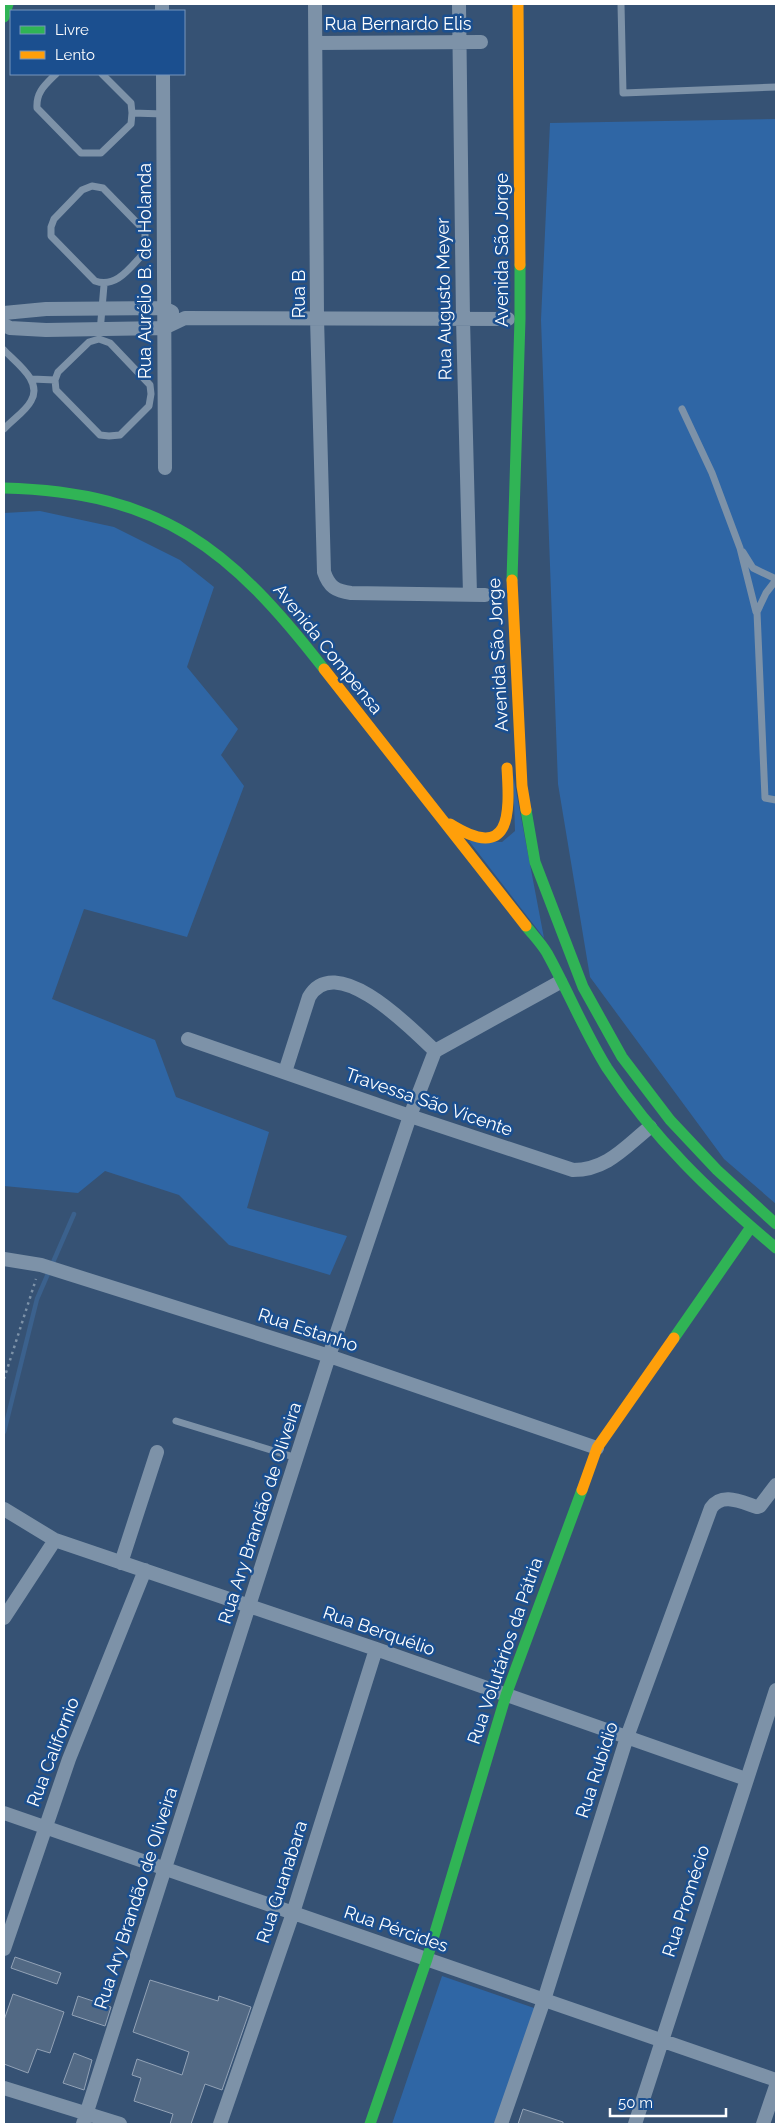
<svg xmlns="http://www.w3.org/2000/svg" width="780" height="2128" viewBox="0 0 780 2128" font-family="Raleway,sans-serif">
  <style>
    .green { fill: #2f66a5 }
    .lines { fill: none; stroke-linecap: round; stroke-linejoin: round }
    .stream { stroke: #3b618d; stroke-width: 4.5 }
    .building { fill: #526984; stroke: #92a2b6 }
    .path { stroke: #7d92a8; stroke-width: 2.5; stroke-dasharray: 2.5 4; stroke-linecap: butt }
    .lane { stroke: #7d92a8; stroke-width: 7 }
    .street { stroke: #7d92a8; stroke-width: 14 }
    .fast { stroke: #30b455; stroke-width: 11 }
    .slow { stroke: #ff9f0a; stroke-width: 11 }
    .labels { text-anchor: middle; stroke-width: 5; stroke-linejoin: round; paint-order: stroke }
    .street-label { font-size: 18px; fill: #fff; stroke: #1b4f8f }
  </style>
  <rect width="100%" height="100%" fill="#365274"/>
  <path class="green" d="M776 119V1204L724 1159 590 977 558 784 541 320 550 123Z
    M40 511 114 527 180 560 214 587 187 667 238 729 221 755 244 786 187 937 84 909 52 999 155 1040 176 1097 269 1132 247 1208 347 1236 330 1275 229 1245 179 1195 105 1171 78 1193 4 1186V513Z
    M513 775 544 938 469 841 502 842 515 831Z
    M442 1976 537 2009 498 2124H392Z"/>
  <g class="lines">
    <path class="stream" d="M4 1432 37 1299 74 1214"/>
  </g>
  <path class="building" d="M15 1957 61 1973 57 1984 11 1968Z
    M150 1980 218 2001 219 1996 251 2007 222 2090 205 2084 191 2124H170L173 2114 134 2101 141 2078 132 2075 137 2059 182 2075 189 2052 133 2032Z
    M13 1994 64 2012 50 2053 37 2049 28 2073 4 2064V2020Z
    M78 1996 111 2007 105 2026 72 2015Z
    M74 2053 92 2060 84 2090 63 2083Z
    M523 2109 563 2122V2124H518Z"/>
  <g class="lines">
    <path class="path" d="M4 1379 36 1279"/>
    <path class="lane" d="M621 4 623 93 776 87
      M56 74C45 85 36 92 37 108L81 153H101L131 124 132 113 131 103 102 74
      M132 113 164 114
      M92 186 103 188 145 231V252C131 266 117 289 95 281L51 236V227L54 219 82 190Z
      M100 332 104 285
      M99 339 110 343 150 385 151 394 149 406 120 435 109 436 100 435 56 390 55 380 58 372 89 342Z
      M4 350C16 363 43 381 31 401 26 411 12 420 4 429
      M32 379 55 380
      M682 409 712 473 740 548 756 612
      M743 552 753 568 776 579
      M776 580 766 593 757 612 765 798 776 800
      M176 1421 297 1458"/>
    <path class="street" d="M162 4V11
      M315 4 317 318 324 572C329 587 336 591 351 593L485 595
      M459 4 463 319 470 594
      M316 43 481 42
      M163 74 165 468
      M4 313 46 309 164 308 172 312
      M4 325 10 328 46 330 164 328 185 318 508 319
      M188 1039 410 1116 573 1170C607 1170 625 1147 650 1127
      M285 1072 309 997C336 950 413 1030 435 1051
      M4 1259 41 1265 329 1356 597 1448
      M4 1509 55 1540 376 1649 746 1779
      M121 1563 157 1452
      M4 1618 55 1540
      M4 1813 776 2080
      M4 1949 69 1759 145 1570
      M4 2088 120 2124
      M83 2124 329 1356 410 1116 435 1051 560 982
      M220 2124 293 1913 376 1649
      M501 2124 544 2000 627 1737 711 1508C722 1492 741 1502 757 1507L760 1506 776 1485
      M635 2124 776 1690
      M763 2124 776 2086"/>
    <path class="fast" d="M4 17 8 4
      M4 488C162 492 231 549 324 669
      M512 580 520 319V265
      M526 810 535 862 583 987 622 1057 670 1120 717 1170 776 1224
      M526 926C533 935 541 943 547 953 568 991 584 1031 607 1068 653 1138 712 1194 776 1248
      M674 1338 751 1227
      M370 2124 427 1959 506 1695 582 1490"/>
    <path class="slow" d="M518 4 520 265
      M512 580 522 786 526 810
      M324 669 526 926
      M450 824C511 862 510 815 507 768
      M582 1490 597 1448 674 1338"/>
  </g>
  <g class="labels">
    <g class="street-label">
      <text x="398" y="30">Rua Bernardo Elis</text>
      <text transform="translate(502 250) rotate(-90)" y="6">Avenida São Jorge</text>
      <text transform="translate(145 271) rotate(-90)" y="6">Rua Aurélio B. de Holanda</text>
      <text transform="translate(299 294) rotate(-90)" y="6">Rua B</text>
      <text transform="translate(444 299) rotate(-91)" y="6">Rua Augusto Meyer</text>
      <text transform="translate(328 649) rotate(51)" y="6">Avenida Compensa</text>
      <text transform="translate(498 655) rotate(-93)" y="6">Avenida São Jorge</text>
      <text transform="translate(429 1102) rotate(19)" y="6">Travessa São Vicente</text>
      <text transform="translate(308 1330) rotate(18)" y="6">Rua Estanho</text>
      <text transform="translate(260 1513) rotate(-72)" y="6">Rua Ary Brandão de Oliveira</text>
      <text transform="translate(379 1631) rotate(19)" y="6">Rua Berquélio</text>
      <text transform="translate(505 1651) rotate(-71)" y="6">Rua Volutários da Pátria</text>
      <text transform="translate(53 1752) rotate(-69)" y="6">Rua Californio</text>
      <text transform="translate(597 1770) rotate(-72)" y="6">Rua Rubidio</text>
      <text transform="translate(282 1882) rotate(-72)" y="6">Rua Guanabara</text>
      <text transform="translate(136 1898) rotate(-72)" y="6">Rua Ary Brandão de Oliveira</text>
      <text transform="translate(686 1901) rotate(-72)" y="6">Rua Promécio</text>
      <text transform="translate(396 1929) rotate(19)" y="6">Rua Pércides</text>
    </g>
  </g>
  <rect width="780" height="2128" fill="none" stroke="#ffffff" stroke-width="10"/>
  <rect x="10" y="10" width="175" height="65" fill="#1b4f8f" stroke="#7695bc"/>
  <rect x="20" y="26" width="25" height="8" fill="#30b455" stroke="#7695bc"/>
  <text x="55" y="35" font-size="15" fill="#ffffff">Livre</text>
  <rect x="20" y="51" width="25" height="8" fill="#ff9f0a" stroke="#7695bc"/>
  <text x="55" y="60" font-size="15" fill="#ffffff">Lento</text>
  <path d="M610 2108v8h116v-8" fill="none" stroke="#ffffff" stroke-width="2.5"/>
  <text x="618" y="2108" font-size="15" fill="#ffffff" stroke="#1b4f8f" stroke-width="4" paint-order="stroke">50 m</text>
</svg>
